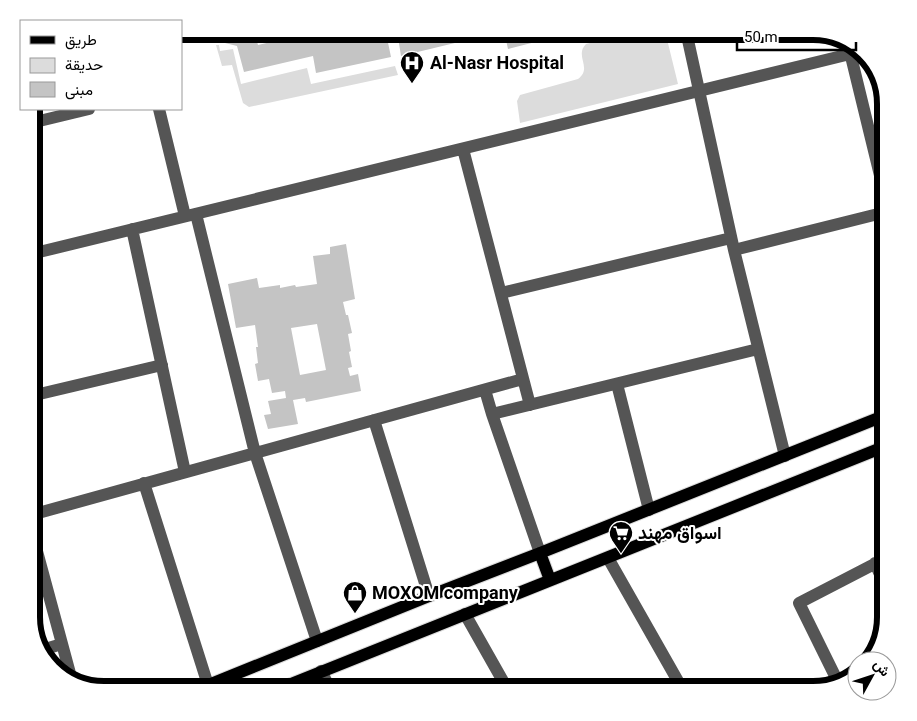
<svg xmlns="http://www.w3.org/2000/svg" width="917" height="721" viewBox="0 0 917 721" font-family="Roboto,Vazirmatn,sans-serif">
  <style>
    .green { fill: #dcdcdc }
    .building { fill: #c4c4c4; fill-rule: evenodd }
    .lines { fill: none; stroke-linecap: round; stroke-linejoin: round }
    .major-casing { stroke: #dbdbdb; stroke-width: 14 }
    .minor { stroke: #555; stroke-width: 12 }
    .major { stroke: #000; stroke-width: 12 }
    .labels { text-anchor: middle; stroke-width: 4; stroke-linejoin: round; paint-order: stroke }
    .poi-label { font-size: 18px; font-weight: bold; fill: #000; stroke: #fff; text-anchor: start }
    .rim { fill: none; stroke: #000; stroke-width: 6 }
  </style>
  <rect width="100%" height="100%" fill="#fff"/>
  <path class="green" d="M635 31H665L678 84 520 123 517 101 520 95 578 79C593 68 574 56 586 44Z
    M216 45H219L220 51 233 49 241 84 307 68 311 84 395 66 398 75 249 107 243 103 232 65 222 66Z"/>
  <path class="building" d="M210 31H254L258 45 275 41 272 31H390L386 33 391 57 316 73 313 56 244 72 237 46 221 42Z
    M397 31H457L459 42 401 56Z
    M504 31H546L547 39 508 49Z
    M346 244 355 299 343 302 346 315H348L352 333 348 334 351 351 349 352 352 367 348 368 350 376 358 374 361 391 306 402 305 398 293 400 298 424 268 429 264 415 271 414 268 401 286 398 285 391 272 393 269 379 258 381 255 364 258 363 256 347H258L255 325 236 328 228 284 257 278 259 288 280 285V288L295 285 296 287 317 284 313 256 330 254V247ZM317 324 326 370 300 375 291 328Z"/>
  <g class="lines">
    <g class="major-casing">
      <path id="major" d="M540 553 550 580
        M196 690 429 596 540 553 886 415
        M276 690 886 446"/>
    </g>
    <path class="minor" d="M686 31 734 250 785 456
      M848 44 886 200
      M159 109 185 216
      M31 123 89 109
      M463 149 530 405
      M196 214 255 453 317 641
      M132 229 185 472
      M734 250 886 212
      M31 254 850 54
      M501 293 731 238
      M617 384 649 510
      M485 390 492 414 540 553
      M31 396 162 365
      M492 414 758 349
      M374 420 429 596
      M144 483 208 685
      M31 515 523 379
      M31 529 71 677
      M608 558 683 690
      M875 563 886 588
      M465 614 508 690
      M45 649 62 644
      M321 671 331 690
      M839 684 799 603 886 558"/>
    <use href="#major" class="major"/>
  </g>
  <defs>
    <g id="hospital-pin" transform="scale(1.25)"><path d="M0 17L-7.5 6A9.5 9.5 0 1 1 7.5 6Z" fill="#000" stroke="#fff"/><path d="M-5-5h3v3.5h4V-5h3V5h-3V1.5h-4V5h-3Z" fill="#fff"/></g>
    <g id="supermarket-pin" transform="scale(1.25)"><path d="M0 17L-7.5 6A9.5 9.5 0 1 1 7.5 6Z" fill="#000" stroke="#fff"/><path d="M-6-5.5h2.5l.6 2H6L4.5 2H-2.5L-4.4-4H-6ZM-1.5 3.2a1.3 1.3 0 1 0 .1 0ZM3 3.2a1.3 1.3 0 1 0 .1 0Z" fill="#fff"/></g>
    <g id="shop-pin" transform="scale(1.25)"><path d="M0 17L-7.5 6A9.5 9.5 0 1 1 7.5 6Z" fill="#000" stroke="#fff"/><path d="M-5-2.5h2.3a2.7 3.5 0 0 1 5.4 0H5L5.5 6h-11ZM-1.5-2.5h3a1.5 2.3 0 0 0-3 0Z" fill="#fff"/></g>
  </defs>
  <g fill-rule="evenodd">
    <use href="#hospital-pin" x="412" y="63"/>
    <use href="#supermarket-pin" x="621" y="533"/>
    <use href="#shop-pin" x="355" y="593"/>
  </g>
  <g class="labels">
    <g class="poi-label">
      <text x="430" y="69">Al-Nasr Hospital</text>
      <text x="638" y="539">اسواق مهند</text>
      <text x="372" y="599">MOXOM company</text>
    </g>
  </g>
  <path d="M0 0H917V721H0ZM104 40H813A64 64 0 0 1 877 104V617A64 64 0 0 1 813 681H104A64 64 0 0 1 40 617V104A64 64 0 0 1 104 40Z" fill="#fff" fill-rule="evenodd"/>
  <path class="rim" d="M104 40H813A64 64 0 0 1 877 104V617A64 64 0 0 1 813 681H104A64 64 0 0 1 40 617V104A64 64 0 0 1 104 40Z"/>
  <rect x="20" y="20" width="162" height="90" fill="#ffffff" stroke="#999999"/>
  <rect x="30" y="36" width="25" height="8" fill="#000000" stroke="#999999"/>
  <text x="65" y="45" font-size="15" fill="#000000">طريق</text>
  <rect x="30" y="58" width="25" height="15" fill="#dcdcdc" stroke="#999999"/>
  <text x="65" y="70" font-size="15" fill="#000000">حديقة</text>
  <rect x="30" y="82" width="25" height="15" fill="#c4c4c4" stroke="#999999"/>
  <text x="65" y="95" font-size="15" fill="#000000">مبنى</text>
  <g transform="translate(872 676) rotate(50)"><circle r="24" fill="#ffffff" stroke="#999999"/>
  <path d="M0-4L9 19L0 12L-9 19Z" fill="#000000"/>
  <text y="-8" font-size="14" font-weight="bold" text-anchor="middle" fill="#000000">ش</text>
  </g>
  <path d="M737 42v8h119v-8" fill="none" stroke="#000000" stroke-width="2.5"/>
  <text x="744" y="42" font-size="15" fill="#000000" stroke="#ffffff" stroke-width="4" paint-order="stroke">50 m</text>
</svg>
